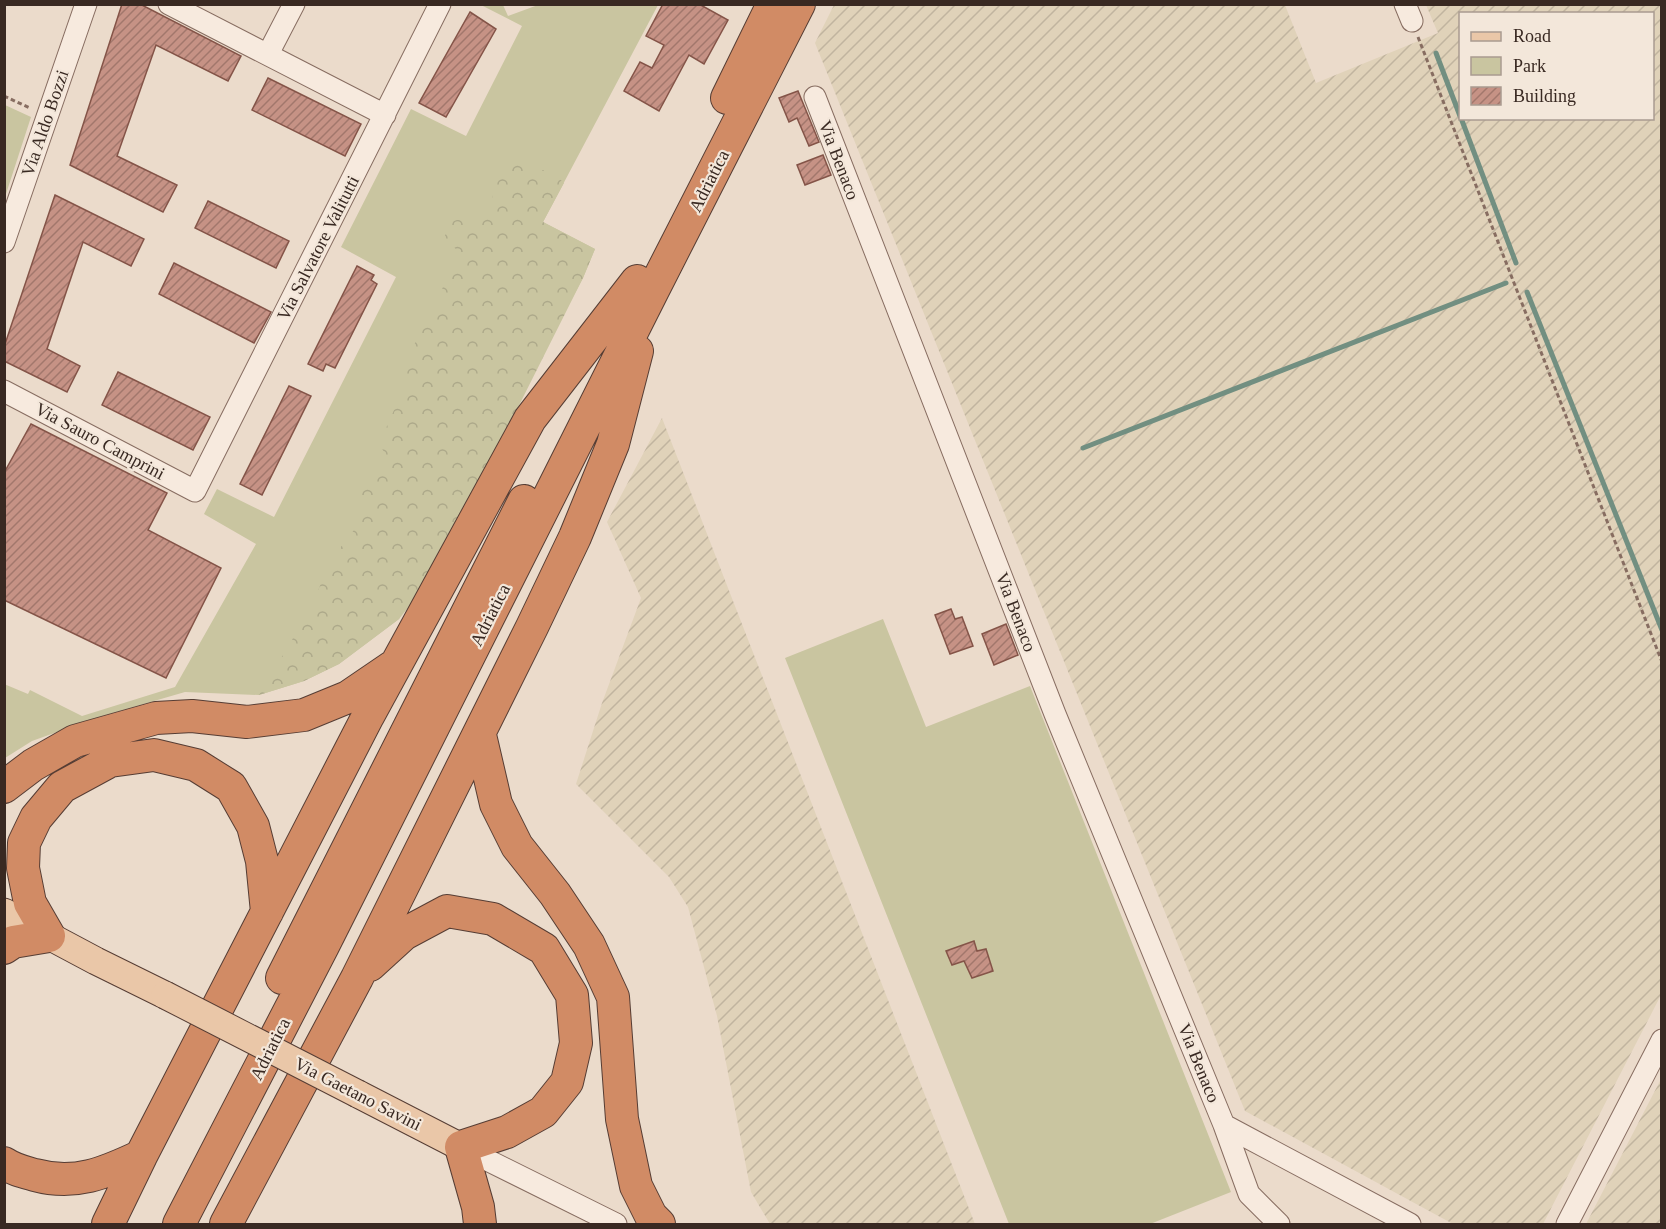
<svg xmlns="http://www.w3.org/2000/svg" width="1666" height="1229" viewBox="0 0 1666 1229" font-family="Georgia,serif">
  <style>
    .farmland { fill: url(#farmland-furrows); fill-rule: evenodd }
    .green { fill: #c9c5a0 }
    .forest { fill: url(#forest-crowns) }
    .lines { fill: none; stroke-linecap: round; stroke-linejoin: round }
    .stream { stroke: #728f81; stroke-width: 5 }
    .building { fill: url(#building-hatch); stroke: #845448; stroke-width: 1.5 }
    .minor-casing { stroke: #876d61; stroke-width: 23 }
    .major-casing { stroke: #563d34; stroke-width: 29 }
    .highway-casing { stroke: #563d34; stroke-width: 34 }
    .path { stroke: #876d61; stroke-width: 3; stroke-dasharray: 4.5 3; stroke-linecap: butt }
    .minor { stroke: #f7eade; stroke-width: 21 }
    .major { stroke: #eac7a8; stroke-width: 27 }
    .highway { stroke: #d18b65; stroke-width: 32 }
    .major-bridge-casing { stroke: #563d34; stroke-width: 29; stroke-linecap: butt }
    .major-bridge { stroke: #eac7a8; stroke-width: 27 }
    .labels { text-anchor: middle; stroke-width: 4.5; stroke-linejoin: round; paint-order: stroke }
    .street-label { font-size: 18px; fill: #392922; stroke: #f3e7da }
  </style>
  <defs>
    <pattern id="farmland-furrows" width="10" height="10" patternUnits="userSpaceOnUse" patternTransform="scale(1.5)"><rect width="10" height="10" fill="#e0d2b9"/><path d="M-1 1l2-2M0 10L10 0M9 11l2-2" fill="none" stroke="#c1b49f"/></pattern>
    <pattern id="forest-crowns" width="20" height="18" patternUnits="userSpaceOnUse" patternTransform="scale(1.5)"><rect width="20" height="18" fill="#c9c5a0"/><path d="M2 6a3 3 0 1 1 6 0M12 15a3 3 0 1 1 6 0" fill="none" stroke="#ada98a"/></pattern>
    <pattern id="building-hatch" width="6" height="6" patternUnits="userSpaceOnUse" patternTransform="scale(1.5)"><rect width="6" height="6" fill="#c69285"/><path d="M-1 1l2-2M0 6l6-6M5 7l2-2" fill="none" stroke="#a2776c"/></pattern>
  </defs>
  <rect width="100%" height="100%" fill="#ebdbcb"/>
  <path class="farmland" d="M834 5H1285L1316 83 1438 33 1426 5H1661V995L1543 1224H1453L1245 1111 815 43ZM1460 14H1652V118H1460Z
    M662 418 975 1224H770L751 1192 717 1016 688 907 669 877 576 784 602 703 641 598 607 522Z
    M1661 1079V1224H1586Z"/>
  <path class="green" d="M481 5H503L508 16 538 5H658L543 222 595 249 583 278 399 619 339 664 304 681 259 695 185 692 99 717 32 741 5 758 4 684 28 694 30 690 82 716 175 687 256 544 204 514 217 489 274 517 396 277 341 247 411 109 466 136 522 26Z
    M5 105 31 117 5 197Z
    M883 619 926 727 1030 686 1231 1192 1150 1224H1009L785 658Z"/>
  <path class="forest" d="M515 159 532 169 551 171 564 183 543 222 595 249 583 278 480 483 422 590 399 619 339 664 304 681 259 695 311 608 330 561 364 517 361 490 388 458 379 444 402 392 409 355 460 253 444 238 451 221 470 218 494 204 489 178Z"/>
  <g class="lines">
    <path class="stream" d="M1436 53 1460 116
      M1461 118 1516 263
      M1527 292 1662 630
      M1083 448 1506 283"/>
  </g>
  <path class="building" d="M122 4H140L241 56 228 81 156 45 117 156 177 185 163 212 70 165Z
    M663 4H699L728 20 704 64 689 55 659 111 624 91 640 62 652 68 664 45 646 36Z
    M470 12 496 29 446 117 419 103Z
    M268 78 361 124 345 156 252 110Z
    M798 91 819 142 809 146 797 118 789 122 779 98Z
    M823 155 831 175 805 185 797 165Z
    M55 195 144 239 131 266 83 242 47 349 80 366 67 392 4 361V347Z
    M208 201 289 241 276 268 195 228Z
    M174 263 271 312 254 343 159 294Z
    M357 266 374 275 371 280 377 284 335 368 326 364 323 371 308 364Z
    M118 372 210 417 193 450 102 405Z
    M289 386 311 396 262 495 240 484Z
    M31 424 167 493 148 530 221 568 166 678 4 600V473Z
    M951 609 955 619 962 617 973 646 950 654 935 615Z
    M1006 624 1018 655 994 665 982 634Z
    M974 941 977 951 986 949 993 971 972 978 964 961 952 965 946 951Z"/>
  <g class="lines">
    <g class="minor-casing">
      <path id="minor" d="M169 4 385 115
        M1405 4 1412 21
        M268 54 294 4
        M815 97 1055 714 1224 1125 1249 1194 1279 1224
        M4 242 86 4
        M4 391 195 491 440 4
        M1224 1125 1410 1224
        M461 1147 616 1224
        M1567 1224 1662 1040"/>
    </g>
    <g class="major-casing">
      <path id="major" d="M4 912 96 961 165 995
        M358 1094 461 1147"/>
    </g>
    <g class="highway-casing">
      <path id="highway" d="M727 98 773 4
        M480 735 496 804 517 846 555 894 589 945 613 997 622 1119 636 1186 651 1216 659 1224
        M4 787 33 765 75 741 156 718 192 716 247 722 304 715 348 697 392 667
        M4 948 13 942 49 936 30 903 23 868 24 843 36 818 62 787 110 761 154 755 196 765 231 787 253 826 262 861 267 912
        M370 965 404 934 447 911 493 919 544 949 572 995 576 1043 567 1082 543 1112 507 1132 461 1147 478 1207 480 1224
        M282 978 524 501
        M4 1163C14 1170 24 1172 35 1175 75 1186 105 1173 141 1156
        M108 1224 141 1156 368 716 530 419 637 281
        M179 1224 323 946 653 290 799 4
        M226 1224 357 978 532 627 575 537 613 444 637 351"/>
    </g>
    <path class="path" d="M1418 37 1662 662
      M4 96 30 108"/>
    <use href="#minor" class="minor"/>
    <use href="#major" class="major"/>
    <use href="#highway" class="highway"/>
    <g class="major-bridge-casing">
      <path id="major-bridge" d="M165 995 358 1094"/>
    </g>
    <use href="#major-bridge" class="major-bridge"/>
  </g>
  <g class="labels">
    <g class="street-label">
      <text transform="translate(45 123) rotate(-71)" y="6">Via Aldo Bozzi</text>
      <text transform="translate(839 160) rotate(69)" y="6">Via Benaco</text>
      <text transform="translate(709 181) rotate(-63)" y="6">Adriatica</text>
      <text transform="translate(318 248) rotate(-63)" y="6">Via Salvatore Valitutti</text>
      <text transform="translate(100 441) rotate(28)" y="6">Via Sauro Camprini</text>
      <text transform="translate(1016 612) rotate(69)" y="6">Via Benaco</text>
      <text transform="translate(490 615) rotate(-63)" y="6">Adriatica</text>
      <text transform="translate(270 1049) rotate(-63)" y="6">Adriatica</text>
      <text transform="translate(1199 1063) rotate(68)" y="6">Via Benaco</text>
      <text transform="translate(358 1094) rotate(27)" y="6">Via Gaetano Savini</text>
    </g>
  </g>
  <rect width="1666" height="1229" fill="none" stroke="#392922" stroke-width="12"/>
  <rect x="1459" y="12" width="195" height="108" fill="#f3e7da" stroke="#a99b90" stroke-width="1.5"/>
  <rect x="1471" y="32" width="30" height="9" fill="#eac7a8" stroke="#a99b90" stroke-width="1.5"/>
  <text x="1513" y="42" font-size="18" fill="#392922">Road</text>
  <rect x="1471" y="57" width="30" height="18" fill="#c9c5a0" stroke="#a99b90" stroke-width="1.5"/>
  <text x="1513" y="72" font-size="18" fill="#392922">Park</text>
  <rect x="1471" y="87" width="30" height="18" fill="url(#building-hatch)" stroke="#a99b90" stroke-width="1.5"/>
  <text x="1513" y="102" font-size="18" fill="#392922">Building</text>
</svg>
